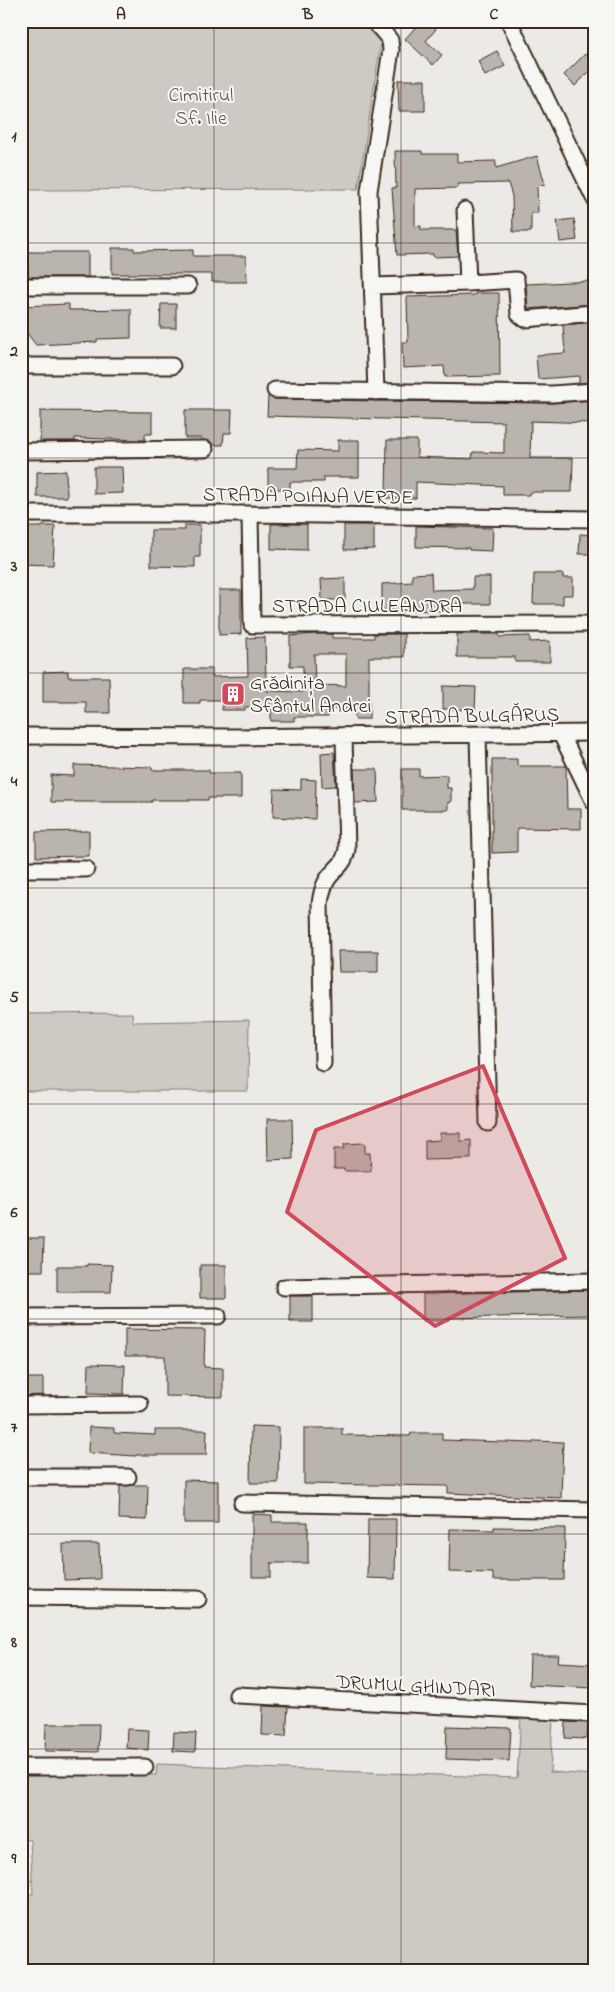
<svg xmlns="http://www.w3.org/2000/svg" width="615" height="1992" viewBox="0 0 615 1992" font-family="'Indie Flower',sans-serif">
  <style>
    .green { fill: #cdcac4; stroke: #847a71 }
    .building { fill: #bab4ae; stroke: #3b2a1e; fill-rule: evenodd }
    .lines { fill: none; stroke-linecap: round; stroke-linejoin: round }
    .street-casing { stroke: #3b2a1e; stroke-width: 19 }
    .street { stroke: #f6f6f2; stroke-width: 15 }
    .marked { fill: #d1495b; fill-opacity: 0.2; stroke: #d1495b; stroke-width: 4; stroke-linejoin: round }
    .grid { fill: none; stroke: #3b2a1e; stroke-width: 1; stroke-opacity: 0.55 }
    .labels { text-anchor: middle; stroke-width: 4; stroke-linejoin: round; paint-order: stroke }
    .park-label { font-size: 20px; fill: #605248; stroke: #f6f6f2 }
    .street-label { font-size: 20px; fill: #3b2a1e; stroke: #f6f6f2 }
    .poi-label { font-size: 20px; fill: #3b2a1e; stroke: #f6f6f2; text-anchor: start }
    .neatline { fill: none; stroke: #3b2a1e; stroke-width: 2 }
    .grid-label { font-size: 16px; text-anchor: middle; font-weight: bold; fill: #3b2a1e }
  </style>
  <rect width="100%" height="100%" fill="#ebeae5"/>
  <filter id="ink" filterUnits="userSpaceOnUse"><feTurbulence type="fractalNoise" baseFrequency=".02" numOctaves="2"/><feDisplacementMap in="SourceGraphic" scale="10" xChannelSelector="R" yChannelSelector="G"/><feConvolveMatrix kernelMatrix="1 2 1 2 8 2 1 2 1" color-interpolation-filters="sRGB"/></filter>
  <g filter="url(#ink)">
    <path class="green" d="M21 21H359L381 42 358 189 21 190Z
      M132 1013 133 1022 249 1020 248 1091H21V1014Z
      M521 1718 553 1720 550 1772 594 1775V1971H21V1894H33L30 1840 21 1839V1774L156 1775 157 1764 517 1778Z"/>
    <path class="building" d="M421 21H427L436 29 426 41 442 55 433 65 405 39Z
      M497 51 505 66 485 76 478 61Z
      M585 54 594 62V67L575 86 564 75Z
      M398 80H425V111H399Z
      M395 151H422V154H457V162L496 161V168L537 156 545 184 537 186 538 213H531V232H513L512 196 508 183 458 184V188L415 189V227L421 226V230H456L458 256 433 257V254L397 255 392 188H396Z
      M574 219 577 240 560 242 557 221Z
      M112 248H134V251L193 250V256H246L247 282H212V274H112Z
      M28 252H88V277H28Z
      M594 281V304L528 309 526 284Z
      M475 293H499L500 376 445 377 444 366 403 368 402 342H408L407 297 475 295Z
      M69 304V310L131 309V338L97 339V342L36 345 26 332H21V306Z
      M161 304H176V328H160Z
      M594 322V382L579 383V376L538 379 536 355 565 353 563 325Z
      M268 396 275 399 376 401 552 403 594 400V423L531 421 530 458H573L572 492H530L529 495H503V486L416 482V498H386L387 440H417V457L472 459 473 452 504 453V422L267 416Z
      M185 410H232L231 433H224L223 445H213L210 441 201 440V438H185Z
      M40 411 152 412V434H145V440L75 438V441H40Z
      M338 440H359V477H324V482H290V489H268V468H297L298 450 338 451Z
      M94 467H122L123 493 94 494Z
      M66 471 67 497H37V472Z
      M271 524H307V550L271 549Z
      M185 525H200V557H195V567L151 566V530H185Z
      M344 525H374V549L344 550Z
      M42 526H55L53 565 21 564V527H42Z
      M416 526 493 528 492 551 469 550V548L416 547Z
      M580 534 594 535V554H579Z
      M431 573 432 590 473 589V577H490V604H455V611L382 610V584L412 582V574Z
      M534 574H563V578H573V595H563V604H533Z
      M345 578V600H322L321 579Z
      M219 590H241V634L219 635Z
      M316 634H332V638H374V634H404V657H369V719H355L354 709H328V717H294V721H271V707H245V710H222V700H200V703H184V669H212V677L248 676 247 638 265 637 266 684H267V691L303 692V666H290V636ZM314 654H346V686L315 685Z
      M457 634H499V637L530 636V642L550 641V662H515V657H457Z
      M68 671V677H109L110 713H86V702H43V672Z
      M443 686 476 687 475 710 443 709Z
      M334 752 336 786 322 787 321 753Z
      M492 759H517V766H566L567 809H581V829L517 828V852L492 853Z
      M74 765 152 767V770H209V773H241V798H208V800H152V802H51V775L74 776Z
      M354 769H377L378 802 355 803Z
      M402 769H419V776L447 775V788H451V802H448V810H402Z
      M301 779 316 780 315 819 273 817 274 789 301 790Z
      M89 831V856L36 857V832Z
      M338 951H378V972H339Z
      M267 1119H292L293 1159 268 1160Z
      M440 1133H460V1141L471 1140V1159L425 1160V1141L440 1140Z
      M365 1143V1153H370L371 1171H344V1169H334V1149H344V1144Z
      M21 1238H44L43 1271H21Z
      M87 1264 112 1265 111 1292H57V1266H87Z
      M200 1265H226V1298H200Z
      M594 1290V1315L448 1318V1321H423V1294Z
      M290 1296H313V1322H290Z
      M125 1329 205 1330 204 1367 223 1368V1397L165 1396V1356H125Z
      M89 1364 125 1365 124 1394 88 1393Z
      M21 1378H43V1395L21 1396Z
      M251 1426 279 1427 278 1483H250Z
      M89 1427 114 1428V1433L155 1435V1430H207L206 1455H136V1456L88 1453Z
      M304 1428H342V1435L410 1436 411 1433H442V1440L534 1443V1441L563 1442 561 1498 448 1493V1486L304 1484Z
      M184 1480 218 1481V1523H184Z
      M133 1485H148L147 1520 119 1519 120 1486Z
      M252 1514 272 1515V1522H308V1563H271V1577H252Z
      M368 1519H396L395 1579 367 1578Z
      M494 1527 565 1528 564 1580H493V1573L449 1572 450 1529 494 1530Z
      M63 1544H99L100 1579 64 1580Z
      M530 1655H559L558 1662 594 1664V1688L529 1685Z
      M263 1706 288 1707 286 1736 262 1735Z
      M566 1722 588 1723 587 1739 565 1738Z
      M46 1724H99L98 1752 45 1751Z
      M447 1726 511 1728 509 1761 446 1759Z
      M127 1729 149 1730 148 1750 126 1748Z
      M174 1732 196 1733 195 1752 173 1751Z"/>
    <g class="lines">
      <g class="street-casing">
        <path id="street" d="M374 21 390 40 391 50 369 191 376 392
          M509 21 594 198
          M468 283 516 280 519 314 525 319 594 313
          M21 286H188
          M373 286 468 283 465 210
          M21 366H172
          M275 390 552 394 594 391
          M21 451 205 449
          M21 514H250L594 519
          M250 514 252 625 594 624
          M561 734 594 802
          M478 735 488 1123
          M21 736 233 737 594 733
          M21 869H86
          M323 1063 320 904C321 895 323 887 327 880 335 867 344 867 347 849L344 737
          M284 1287 594 1281
          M21 1317 218 1316
          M21 1405 140 1404
          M21 1477H128
          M242 1503 594 1510
          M21 1597 198 1599
          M237 1695 594 1714
          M21 1767H145"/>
      </g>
      <use href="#street" class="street"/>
    </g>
  </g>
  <path class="marked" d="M483 1066 565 1258 435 1326 287 1212 316 1130Z"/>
  <path class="grid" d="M214 21V1971M401 21V1971M21 243H594M21 458H594M21 673H594M21 888H594M21 1104H594M21 1319H594M21 1534H594M21 1749H594"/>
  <defs>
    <g id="building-square" transform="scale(1.25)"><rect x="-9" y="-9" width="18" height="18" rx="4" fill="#d1495b" stroke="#f6f6f2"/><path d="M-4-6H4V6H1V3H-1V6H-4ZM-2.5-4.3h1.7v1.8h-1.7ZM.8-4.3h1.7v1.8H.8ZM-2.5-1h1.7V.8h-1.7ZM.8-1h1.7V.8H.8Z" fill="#fff"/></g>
  </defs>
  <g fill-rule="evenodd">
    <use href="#building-square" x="233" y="694"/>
  </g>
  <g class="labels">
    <g class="park-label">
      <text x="201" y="101">Cimitirul<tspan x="201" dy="23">Sf. Ilie</tspan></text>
    </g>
    <g class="street-label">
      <text transform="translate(308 495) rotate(1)" y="7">STRADA POIANA VERDE</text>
      <text x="367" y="612">STRADA CIULEANDRA</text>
      <text transform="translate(472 715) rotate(-1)" y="7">STRADA BULGĂRUȘ</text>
      <text transform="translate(416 1685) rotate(3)" y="7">DRUMUL GHINDARI</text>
    </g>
    <g class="poi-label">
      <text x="250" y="689">Grădinița<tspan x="250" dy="23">Sfântul Andrei</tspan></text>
    </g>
  </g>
  <rect width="615" height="1992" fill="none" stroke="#f6f6f2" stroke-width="55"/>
  <rect x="28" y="28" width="560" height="1936" class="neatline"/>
  <g class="grid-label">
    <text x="121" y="19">A</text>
    <text x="308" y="19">B</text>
    <text x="494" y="19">C</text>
    <text x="14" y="141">1</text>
    <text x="14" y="356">2</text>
    <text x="14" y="571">3</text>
    <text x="14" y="786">4</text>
    <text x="14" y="1002">5</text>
    <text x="14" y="1217">6</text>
    <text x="14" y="1432">7</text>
    <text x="14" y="1647">8</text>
    <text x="14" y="1863">9</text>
  </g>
</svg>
